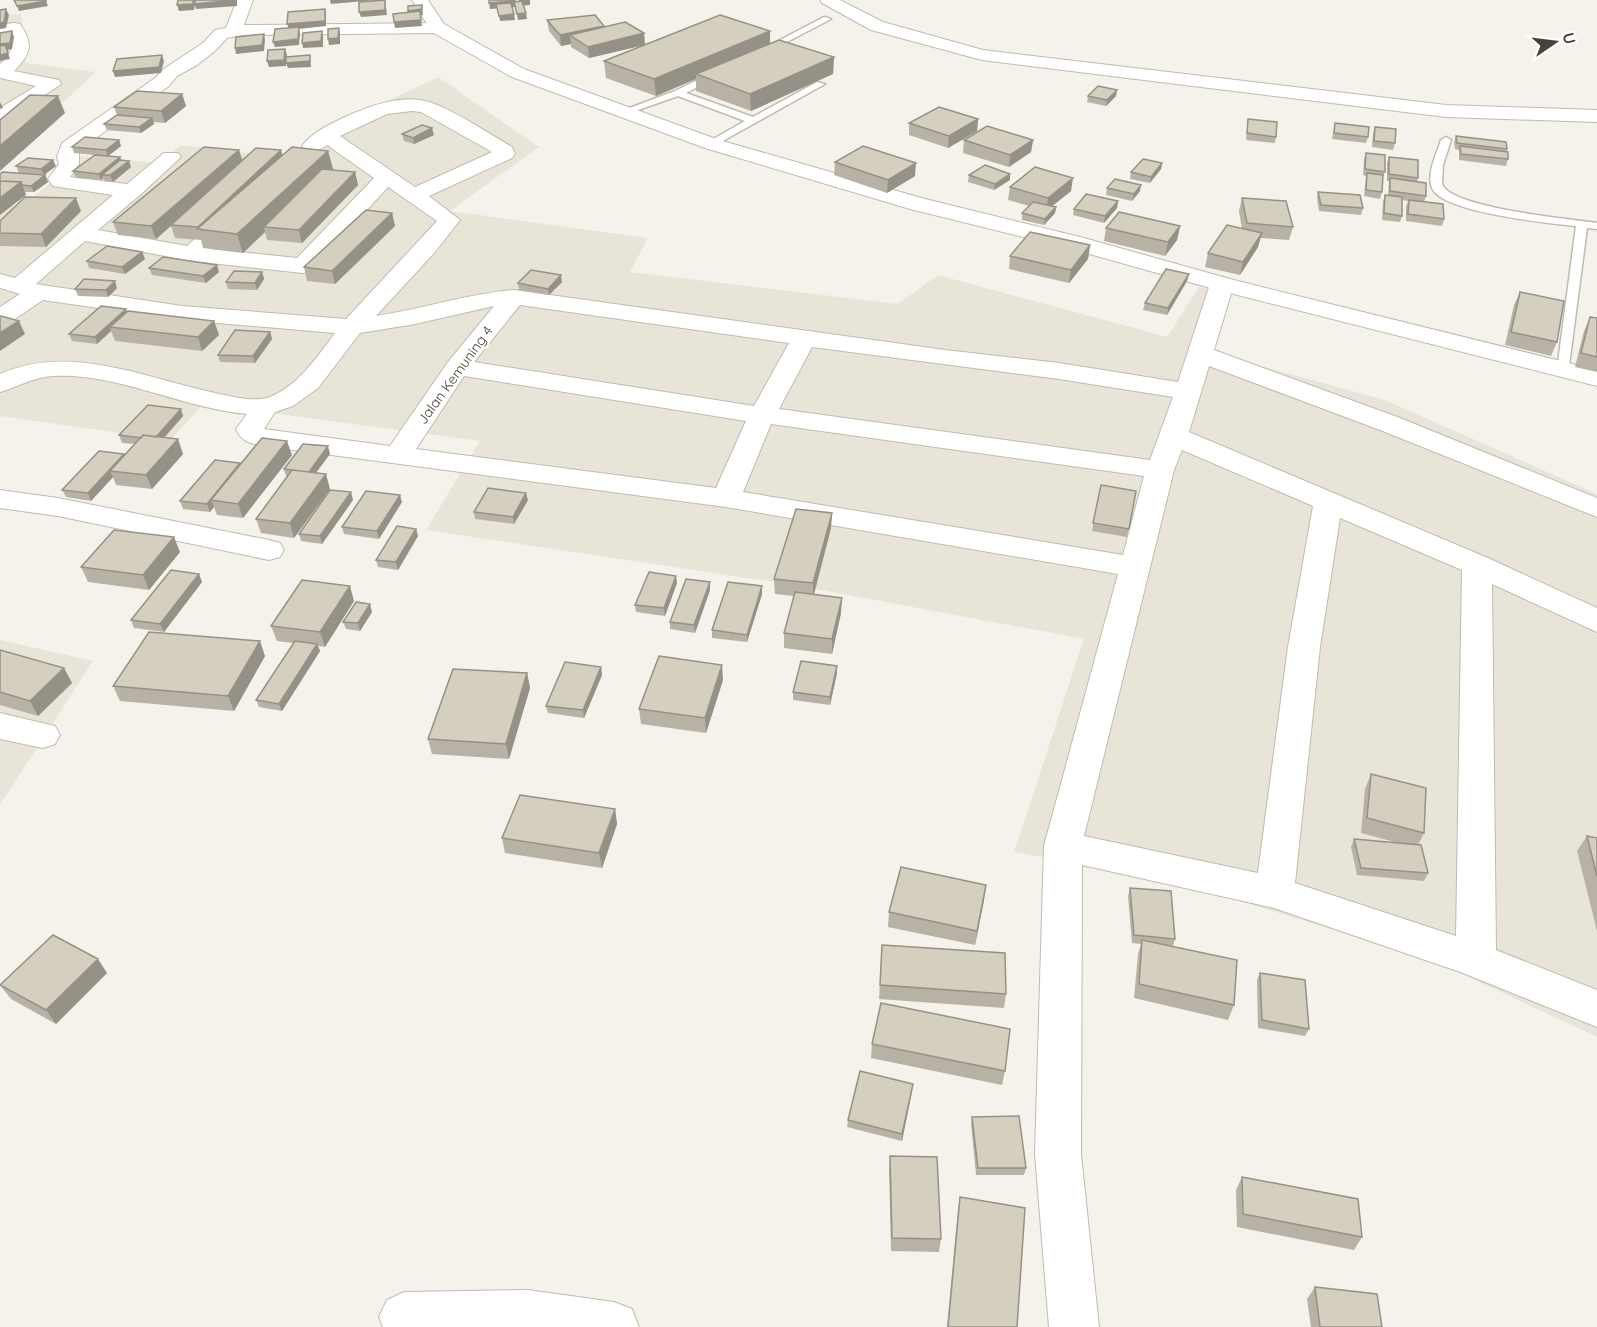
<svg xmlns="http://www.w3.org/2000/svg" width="1597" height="1327" viewBox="0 0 1597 1327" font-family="Quicksand,sans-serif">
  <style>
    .residential { fill: #e8e5d8 }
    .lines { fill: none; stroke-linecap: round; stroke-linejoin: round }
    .service-casing { stroke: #bfbbad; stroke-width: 3 }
    .minor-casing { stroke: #bfbbad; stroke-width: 2 }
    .tertiary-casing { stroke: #bfbbad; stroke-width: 2 }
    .service { fill: #fff; fill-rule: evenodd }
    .minor { fill: #fff; fill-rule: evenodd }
    .tertiary { fill: #fff; fill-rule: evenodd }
    .wall { fill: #b7b2a5 }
    .shaded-wall { fill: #959186 }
    .building { fill: #d5cfc0; stroke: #959186; stroke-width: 1.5 }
    .labels { text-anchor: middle; stroke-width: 4.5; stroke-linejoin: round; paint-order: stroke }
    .far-street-label { font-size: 14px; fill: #474338; stroke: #fff }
  </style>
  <rect width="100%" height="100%" fill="#f4f2ea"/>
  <path class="residential" d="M21 14 26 63 95 72 0 163V16Z
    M438 77 539 147 450 211 648 238 630 272 898 304 938 275 1167 337 1199 287 1228 294 1199 349 1385 400 1597 494V1037L1430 959 1174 881 1014 852 1084 639 795 585 426 530 480 441 204 404 170 440 0 416V206H23L81 156 160 163 181 145 293 158 319 134Z
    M0 640 93 661 0 805Z"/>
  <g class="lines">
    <g class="service-casing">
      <path id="service" d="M824 17 831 19 766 53 759 51Z
        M716 71 719 72V76L686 93 753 117 817 82 825 84 712 147 708 146V142L745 121 678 96 624 115 616 113 675 91Z
        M1446 137 1451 140 1443 165 1442 184C1450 208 1570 219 1597 223V229L1587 228 1568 373 1563 374 1557 370 1576 226C1548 223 1447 213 1433 190 1425 176 1437 153 1441 140Z"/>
    </g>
    <g class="minor-casing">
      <path id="minor" d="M237 0H253L244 25 438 23 444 24 447 28 444 32 438 33 244 35 227 38 215 51 197 65 177 76 169 86 79 150V164L70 177 127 184 164 153H178L181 157 140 195 98 230 187 246 227 209 235 207 243 209 246 214 210 249 297 258 374 178 327 145 319 150H305L302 146C312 132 332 123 347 116 372 105 405 93 432 103 457 112 488 133 512 147L515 154 512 158 429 196 460 220 435 252 376 316C422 309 467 294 514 290L945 350 1059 363 1178 382 1210 284 1214 279 1222 277 1230 279 1234 284 1214 350 1400 418 1597 498V517L1380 430 1209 366 1189 432 1488 558 1597 608V632L1492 584 1496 950 1597 990V1027L1463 973 1274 908 1082 865 1081 1154 1099 1327H1049L1035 1154 1044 846 1118 574 726 507 263 446C251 443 241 442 236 429L247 414C181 408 119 373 53 376 33 377 18 387 0 392V374C71 343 144 378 215 393 231 396 254 403 270 397 299 385 317 357 335 333L182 320 43 300 9 323 0 325V307L20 294 0 288V274L15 278 113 195 53 186 48 179 59 164 57 157 62 143 155 78 165 68 203 43 215 30 226 28ZM412 111 421 112 492 152 415 187 340 136 387 114ZM388 187 437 221 346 319 182 306 36 284 85 241 192 261 303 273 311 271ZM520 305 789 343 754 406 474 362ZM494 306 448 362 390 446 264 429 275 412 293 406 318 388 360 333 415 324ZM812 347 1059 379 1173 397 1150 460 779 409ZM464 376 746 421 716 488 416 449ZM771 424 1144 476 1123 555 743 492ZM1182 450 1313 506 1288 647 1258 873 1084 836 1174 470ZM1340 518 1462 570 1456 936 1295 883 1320 647Z
        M820 0H840L883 22 983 50 1446 105 1597 110V122L1446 117 982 60 871 30 822 3Z
        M14 23 20 24C34 44 31 54 14 71L59 80 61 84 7 120 0 122V108L36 86 0 78V64C10 55 15 47 10 34L0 35V25Z
        M0 490 58 498 269 540 280 543 284 550 280 557 269 560 58 516 0 508Z
        M0 713 55 726 60 735 55 744 43 748 0 739Z
        M528 1290 614 1302 632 1309 639 1327H383L379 1317 387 1300 404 1292Z"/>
    </g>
    <g class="tertiary-casing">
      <path id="tertiary" d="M412 0H428L444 24 524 69 719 140 925 199 1084 238 1230 279 1597 370V386L1214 289 1068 248 910 209 705 148 512 77 432 32Z"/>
    </g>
    <use href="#service" class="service"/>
    <use href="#minor" class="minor"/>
    <use href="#tertiary" class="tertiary"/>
  </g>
  <path class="wall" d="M547 20 644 33 645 44H770L834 57 833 74 751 111 696 91V79L656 96 606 78 604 61 643 45 589 58 571 47V44L561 46 549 31Z
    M1117 90 1116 96 1106 106 1087 102 1088 96Z
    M182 94 186 106 165 123 153 122 154 124 141 133 107 130 104 124 117 115 114 107Z
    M978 119 977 131 948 148 909 135V123Z
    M1248 119 1276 137 1275 143 1246 140Z
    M1335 123 1368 137 1366 143 1332 139Z
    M1375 127 1395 143 1393 150 1372 147 1373 133Z
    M402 134 434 135 414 144 404 141Z
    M1456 136 1507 149 1506 152 1508 159 1506 166 1459 160V150L1455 149 1454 142Z
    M964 140H1033L1031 152 1009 167 963 153Z
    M121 146 108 156 120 157 121 160 131 167 113 182 104 181 103 178 101 180 76 178 73 171 94 155 74 153 72 147Z
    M281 150 282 155 328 151 333 169 332 170 355 172 358 185 302 243 267 240 265 232 243 253 203 248 201 240 175 238 171 226 156 239 118 235 113 222 242 160Z
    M1366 153 1385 172 1383 176 1382 192 1380 199 1364 196 1366 176 1363 175 1364 159Z
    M1389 157 1418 178 1417 182 1426 196 1424 202 1444 219 1442 226 1406 221V206L1408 201 1402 200V216L1400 222 1382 220 1383 201 1385 195H1388L1389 181H1387V163Z
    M835 162 915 176 887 193 834 175Z
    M1162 163 1161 169 1150 183 1130 179 1131 172Z
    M16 166H56L44 175 19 173Z
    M0 174 45 175 48 182 34 192H25L26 195Z
    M1010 174V180L994 190 968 182 969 175Z
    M1010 187 1071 191 1052 206 1056 207 1055 213 1044 225 1022 220V213L1029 206 1008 200Z
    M1107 188 1140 191 1132 201 1106 195Z
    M1318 192 1363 208 1361 215 1319 211 1317 198Z
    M1242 198 1293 227 1289 240 1260 238 1258 247 1240 275 1205 267 1208 253 1242 229 1239 211Z
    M1118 201 1117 208 1104 223 1073 215 1074 209Z
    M81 211 46 247 0 246V233Z
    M392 213 395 226 335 284 307 281 304 267Z
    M1180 226 1177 240 1165 256 1104 241 1106 228Z
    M1090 245 1088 259 1069 283 1009 269 1010 256Z
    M142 252 145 259 125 274 89 268 87 261Z
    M149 268 219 272 206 283 152 275Z
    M262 272 264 279 257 290 228 289 226 282Z
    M1189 274 1187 281 1167 315 1143 310 1145 303Z
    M562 282 549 295 519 290 518 283Z
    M117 288 108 297 78 296 75 289Z
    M1520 292 1557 342 1551 356 1505 345 1514 305Z
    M126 309 127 312 214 321 219 335 202 351 115 341 111 331 97 344 72 341 69 334Z
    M1590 317 1597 318V372L1575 367 1584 331Z
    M270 332 272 339 255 363 220 362 218 355Z
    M183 416 164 438 183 454 152 489 116 485 113 477 91 501 66 497 62 490 124 454 125 455 135 444 122 443 119 435Z
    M330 454 316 473 330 489 294 538 261 533 256 519 288 477 286 476 284 469Z
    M292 455 243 518 217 515 214 507 210 512 183 509 180 501 241 464Z
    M1101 485 1136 491 1127 537 1092 531Z
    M353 500 322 544 301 541 299 534Z
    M528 500 514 524 475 519 474 512Z
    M402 502 379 539 344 534 342 527Z
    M832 513 831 528 814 594 841 613 832 654 784 648V633L794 596 775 594 774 579Z
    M416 529 418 536 398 570 378 567 376 560Z
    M180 552 149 590 88 582 81 567Z
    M202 582 164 632 134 628 131 620Z
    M677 583 665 616 636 612 635 605Z
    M762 586V594L747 642 712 638V630Z
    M710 590 695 633 670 629V622Z
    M354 601 325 647 318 646 320 651 282 711 259 707 256 700 293 643 277 641 271 626Z
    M372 612 360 631 346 629 343 622Z
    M0 650 64 668 72 683 38 716 0 705Z
    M265 656 234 711 120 701 113 686Z
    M601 667 602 675 584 718 548 713 546 706Z
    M527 673 530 688 509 759 432 754 428 739Z
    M837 673 830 705 793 700V692Z
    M723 680 706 733 641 724 639 709Z
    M1371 774 1424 833 1418 845 1428 873 1424 881 1357 875 1351 847 1354 839 1402 844 1361 833 1365 789Z
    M615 809 617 824 602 868 505 853 502 838Z
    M1587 836 1597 838V931L1577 851Z
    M1130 888 1175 939 1173 946 1234 1005 1228 1020 1134 998 1138 954 1141 944 1132 943 1128 896Z
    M984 900 975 945 888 927 889 912Z
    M882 945 1006 994 1004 1008 879 999Z
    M107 973 56 1024 11 999 0 985Z
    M1260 973 1309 1029 1305 1036 1258 1028 1257 980Z
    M872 1044 1005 1071 1002 1085 871 1058Z
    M912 1091 902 1141 847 1127 848 1120Z
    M972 1117 1026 1168 1024 1175H976L971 1124Z
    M890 1156 941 1239 939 1252 891 1251 889 1169Z
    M1242 1177 1362 1237 1354 1250 1237 1227 1236 1190Z
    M960 1197 1017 1327H947L958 1210Z
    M1315 1287 1382 1327H1311L1307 1299Z"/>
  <path class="shaded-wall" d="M193 0H196L195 3 237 0V6L196 9 195 5 194 10 179 11 177 5Z
    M330 0H376L331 4Z
    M385 0 387 15 361 17 359 12Z
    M519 0H530V5L519 6Z
    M46 1 48 6 19 11 17 6Z
    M515 1 514 2 515 7 490 9 489 3Z
    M422 5 423 15 409 16 408 11Z
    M6 9 9 15 6 28 0 29V23Z
    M325 9 326 14V26L299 29 300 33 299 45 275 47 273 42 289 29 287 24Z
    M526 13 527 19 518 20 517 14Z
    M514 14 515 20 500 21 499 16Z
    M421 20 422 26 395 28 394 22Z
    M604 26 605 37 570 35 571 44 561 46 560 35Z
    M339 28 340 33V44L329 45 328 39Z
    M12 31 14 37 12 49 7 50 10 59 0 61V44Z
    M322 31 323 37V47L303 48 302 43Z
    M770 31V47L696 74V79L656 96 654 79Z
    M644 33 645 45 589 58 588 47Z
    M264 34 265 40 264 51 236 54 235 48Z
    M285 49 287 55 286 63 310 55 311 67 288 68 286 63V66L269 67 267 61Z
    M162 55 164 61 161 73 115 77 113 71Z
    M834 57 833 74 751 111 750 94Z
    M1117 90 1116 96 1106 106 1107 100Z
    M182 94 186 106 165 123 161 111Z
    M58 96 65 113 0 171V146Z
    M0 102 3 108 0 109Z
    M152 118 154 124 141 133 139 127Z
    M978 119 977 131 948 148 949 136Z
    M432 128 434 135 414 144 413 138Z
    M119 140 121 146 108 156 106 150Z
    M1033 140 1031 152 1009 167 1010 155Z
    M239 150 243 162 156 239 151 226Z
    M281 150 284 162 199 229 198 227Z
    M328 151 333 169 270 227H264L265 232 243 253 237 234Z
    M120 157 122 163 102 175 103 178 101 180 99 174Z
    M53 160 56 166 44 175 41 169Z
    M129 161 131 167 113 182 110 175Z
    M916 163 915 176 887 193 888 180Z
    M1162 163 1161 169 1150 183 1151 177Z
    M355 172 358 185 302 243 299 230Z
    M1010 174V180L994 190 995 184Z
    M45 175 48 182 34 192 31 186Z
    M1073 178 1071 191 1046 211 1048 198Z
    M21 182 26 195 0 215V198Z
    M1141 185 1140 191 1132 201 1134 194Z
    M76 198 81 211 46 247 41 234Z
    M1118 201 1117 208 1104 223 1105 216Z
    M1056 207 1055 213 1044 225 1045 219Z
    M392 213 395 226 335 284 332 271Z
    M1180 226 1177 240 1165 256 1168 242Z
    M1262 233 1258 247 1240 275 1243 262Z
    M1090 245 1088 259 1069 283 1071 270Z
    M142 252 145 259 125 274 122 267Z
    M217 265 219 272 206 283 203 276Z
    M262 272 264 279 257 290 255 283Z
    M1189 274 1187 281 1167 315 1168 308Z
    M561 275 562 282 549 295 548 289Z
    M115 281 117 288 108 297 106 290Z
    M126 309 128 316 110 327 111 331 97 344 95 337Z
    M19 321 25 334 0 351V333Z
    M214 321 219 335 202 351 198 337Z
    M270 332 272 339 255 363 253 356Z
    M181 409 183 416 156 447 153 439Z
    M178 439 183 454 152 489 146 475Z
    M287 441 292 455 243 518 238 504Z
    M328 446 330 454 311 479 309 472Z
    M124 454 127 461 110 471 113 477 91 501 88 493Z
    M240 463 243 470 211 500 214 507 210 512 207 504Z
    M326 474 330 489 294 538 290 523Z
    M351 492 353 500 322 544 320 536Z
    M526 493 528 500 514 524 513 517Z
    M400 495 402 502 379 539 377 531Z
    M832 513 831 528 813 598V583Z
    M416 529 418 536 398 570 396 562Z
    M174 537 180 552 149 590 143 575Z
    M199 574 202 582 164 632 160 624Z
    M676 576 677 583 665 616 664 608Z
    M710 582V590L695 633 694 625Z
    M350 586 354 601 325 647 320 632Z
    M762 586V594L747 642V635Z
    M842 598 841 613 832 654V639Z
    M370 604 372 612 360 631 358 623Z
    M260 641 265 656 234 711 228 696Z
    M317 644 320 651 282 711 279 704Z
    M722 665 723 680 706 733 705 718Z
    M837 666V673L830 705V697Z
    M601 667 602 675 584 718 583 710Z
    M64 668 72 683 38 716 30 701Z
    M527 673 530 688 509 759 506 744Z
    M615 809 617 824 602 868 599 853Z
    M986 885 984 900 975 945 977 931Z
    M98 959 107 973 56 1024 46 1010Z
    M913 1084 912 1091 902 1141V1134Z"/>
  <path class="building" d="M14 0H45L46 1 17 6Z
    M178 0H193V4L177 5Z
    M195 0H235L195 4Z
    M385 0V10L359 12V2Z
    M489 0H515V1L489 3Z
    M522 1 526 13 517 14 514 2Z
    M511 3 514 14 499 16 496 4Z
    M422 5V9L408 11V6Z
    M6 9 4 22 0 23V10Z
    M325 9V21L287 24 288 12Z
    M420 11 421 20 394 22 393 14Z
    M595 15 604 26 560 35 547 20Z
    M720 15 770 31 654 79 604 61Z
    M625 22 644 33 588 47 570 35Z
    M299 27 298 39 273 42 275 29Z
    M339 28 338 38 328 39V29Z
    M12 31 10 43 0 44V33Z
    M322 31 321 41 302 43 303 33Z
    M264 34 262 45 235 48 236 37Z
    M779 40 834 57 750 94 696 74Z
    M5 45 8 53 0 55V46Z
    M285 49 284 60 267 61 268 50Z
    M162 55 159 67 113 71 117 59Z
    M310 55V61L286 63V57Z
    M1098 86 1117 90 1107 100 1088 96Z
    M137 91 182 94 161 111 114 107Z
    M30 95 58 96 0 146V120Z
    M939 107 978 119 949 136 909 123Z
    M117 115 152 118 139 127 104 124Z
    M1248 119 1277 122 1276 137 1247 133Z
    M1335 123 1369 127 1368 137 1334 133Z
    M422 125 432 128 413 138 402 134Z
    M987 126 1033 140 1010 155 964 140Z
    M1375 127 1396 129 1395 143 1374 141Z
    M1456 136 1506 142 1507 149 1457 143Z
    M85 137 119 140 106 150 72 147Z
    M863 146 916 163 888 180 835 162Z
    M1460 146 1508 152V159L1461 154Z
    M204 147 239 150 151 226 113 222Z
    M292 147 328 151 237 234 197 229Z
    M256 148 281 150 198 227 171 225Z
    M1366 153 1385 155V172L1365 169Z
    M95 155 120 157 99 174 73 171Z
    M1389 157 1418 160V178L1389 174Z
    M28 158 53 160 41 169 16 166Z
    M1143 159 1162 163 1151 177 1131 172Z
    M120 160 129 161 110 175H102Z
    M985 165 1010 174 995 184 969 175Z
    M1035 167 1073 178 1048 198 1010 187Z
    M322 169 355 172 299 230 264 227Z
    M3 172 45 175 31 186 22 185 21 182 0 181V174Z
    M1367 173 1383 175 1382 192 1366 190Z
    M1390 178 1426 183V196L1390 191Z
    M1115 179 1141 185 1134 194 1107 188Z
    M0 181 21 182 0 198Z
    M1318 192 1360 195 1363 208 1321 205Z
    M1086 194 1118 201 1105 216 1074 209Z
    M1385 195 1402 197V216L1384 213Z
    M25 197 76 198 41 234 0 233V221Z
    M1242 198 1286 201 1293 227 1247 223Z
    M1409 200 1443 204 1444 219 1408 214Z
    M1033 202 1056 207 1045 219 1022 213Z
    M366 210 392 213 332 271 304 267Z
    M1119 212 1180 226 1168 242 1106 228Z
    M1227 225 1262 233 1243 262 1208 253Z
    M1030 232 1090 245 1071 270 1010 256Z
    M107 246 142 252 122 267 87 261Z
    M163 257 217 265 203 276 149 268Z
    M1166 269 1189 274 1168 308 1145 303Z
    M531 270 561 275 548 289 518 283Z
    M234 271 262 272 255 283 226 282Z
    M84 279 115 281 106 290 75 289Z
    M1520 292 1564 301 1557 342 1511 332Z
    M101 306 126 309 95 337 69 334Z
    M128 311 214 321 198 337 110 327Z
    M1 316 19 321 0 333V317Z
    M1590 317 1597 318V357L1581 353Z
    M235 330 270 332 253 356 218 355Z
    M148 405 181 409 156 437 143 435 141 438 119 435Z
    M143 435 178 439 146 475 110 471Z
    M262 438 287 441 238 504 211 500Z
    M303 444 328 446 309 472 284 469Z
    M99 451 124 454 88 493 62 490Z
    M215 460 240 463 207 504 180 501Z
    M292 470 326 474 290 523 256 519Z
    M1101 485 1136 491 1129 529 1093 523Z
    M488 488 526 493 513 517 474 512Z
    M330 490 351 492 320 536 299 534Z
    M366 491 400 495 377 531 342 527Z
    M796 509 832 513 813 583 774 579Z
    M397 526 416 529 396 562 376 560Z
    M114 530 174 537 143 575 81 567Z
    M171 570 199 574 160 624 131 620Z
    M649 572 676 576 664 608 635 605Z
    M686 579 710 582 694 625 670 622Z
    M302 580 350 586 320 632 271 626Z
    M728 582 762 586 747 635 712 630Z
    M795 592 842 598 832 639 784 633Z
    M356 602 370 604 358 623 343 622Z
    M149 632 260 641 228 696 113 686Z
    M295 641 317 644 279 704 256 700Z
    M0 650 64 668 30 701 0 692Z
    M659 656 722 665 705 718 639 709Z
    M801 661 837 666 830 697 793 692Z
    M565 662 601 667 583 710 546 706Z
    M453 669 527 673 506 744 428 739Z
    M1371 774 1426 788 1424 833 1367 818Z
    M520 795 615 809 599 853 502 838Z
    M1587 836 1597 838V876Z
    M1354 839 1421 845 1428 873 1361 868Z
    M901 867 986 885 977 931 889 912Z
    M1130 888 1171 891 1175 939 1134 935Z
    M53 935 98 959 46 1010 0 985Z
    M1142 940 1237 960 1234 1005 1139 984Z
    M882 945 1005 953 1006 994 880 985Z
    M1260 973 1305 980 1309 1029 1262 1020Z
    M881 1003 1010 1029 1005 1071 872 1044Z
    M860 1071 913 1084 902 1134 848 1120Z
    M1019 1116 1026 1168H978L972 1117Z
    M890 1156 937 1157 941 1239 892 1238Z
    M1242 1177 1358 1199 1362 1237 1243 1214Z
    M960 1197 1025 1208 1017 1327H948Z
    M1315 1287 1377 1294 1382 1327H1320Z"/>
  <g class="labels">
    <g class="far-street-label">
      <text transform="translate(455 375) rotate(-54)" y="5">Jalan Kemuning 4</text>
    </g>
  </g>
  <g transform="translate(1555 42) rotate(76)" stroke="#ffffff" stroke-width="4.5" paint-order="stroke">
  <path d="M0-4.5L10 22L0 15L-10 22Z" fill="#474338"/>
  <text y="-9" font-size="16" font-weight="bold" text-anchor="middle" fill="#474338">U</text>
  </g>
</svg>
